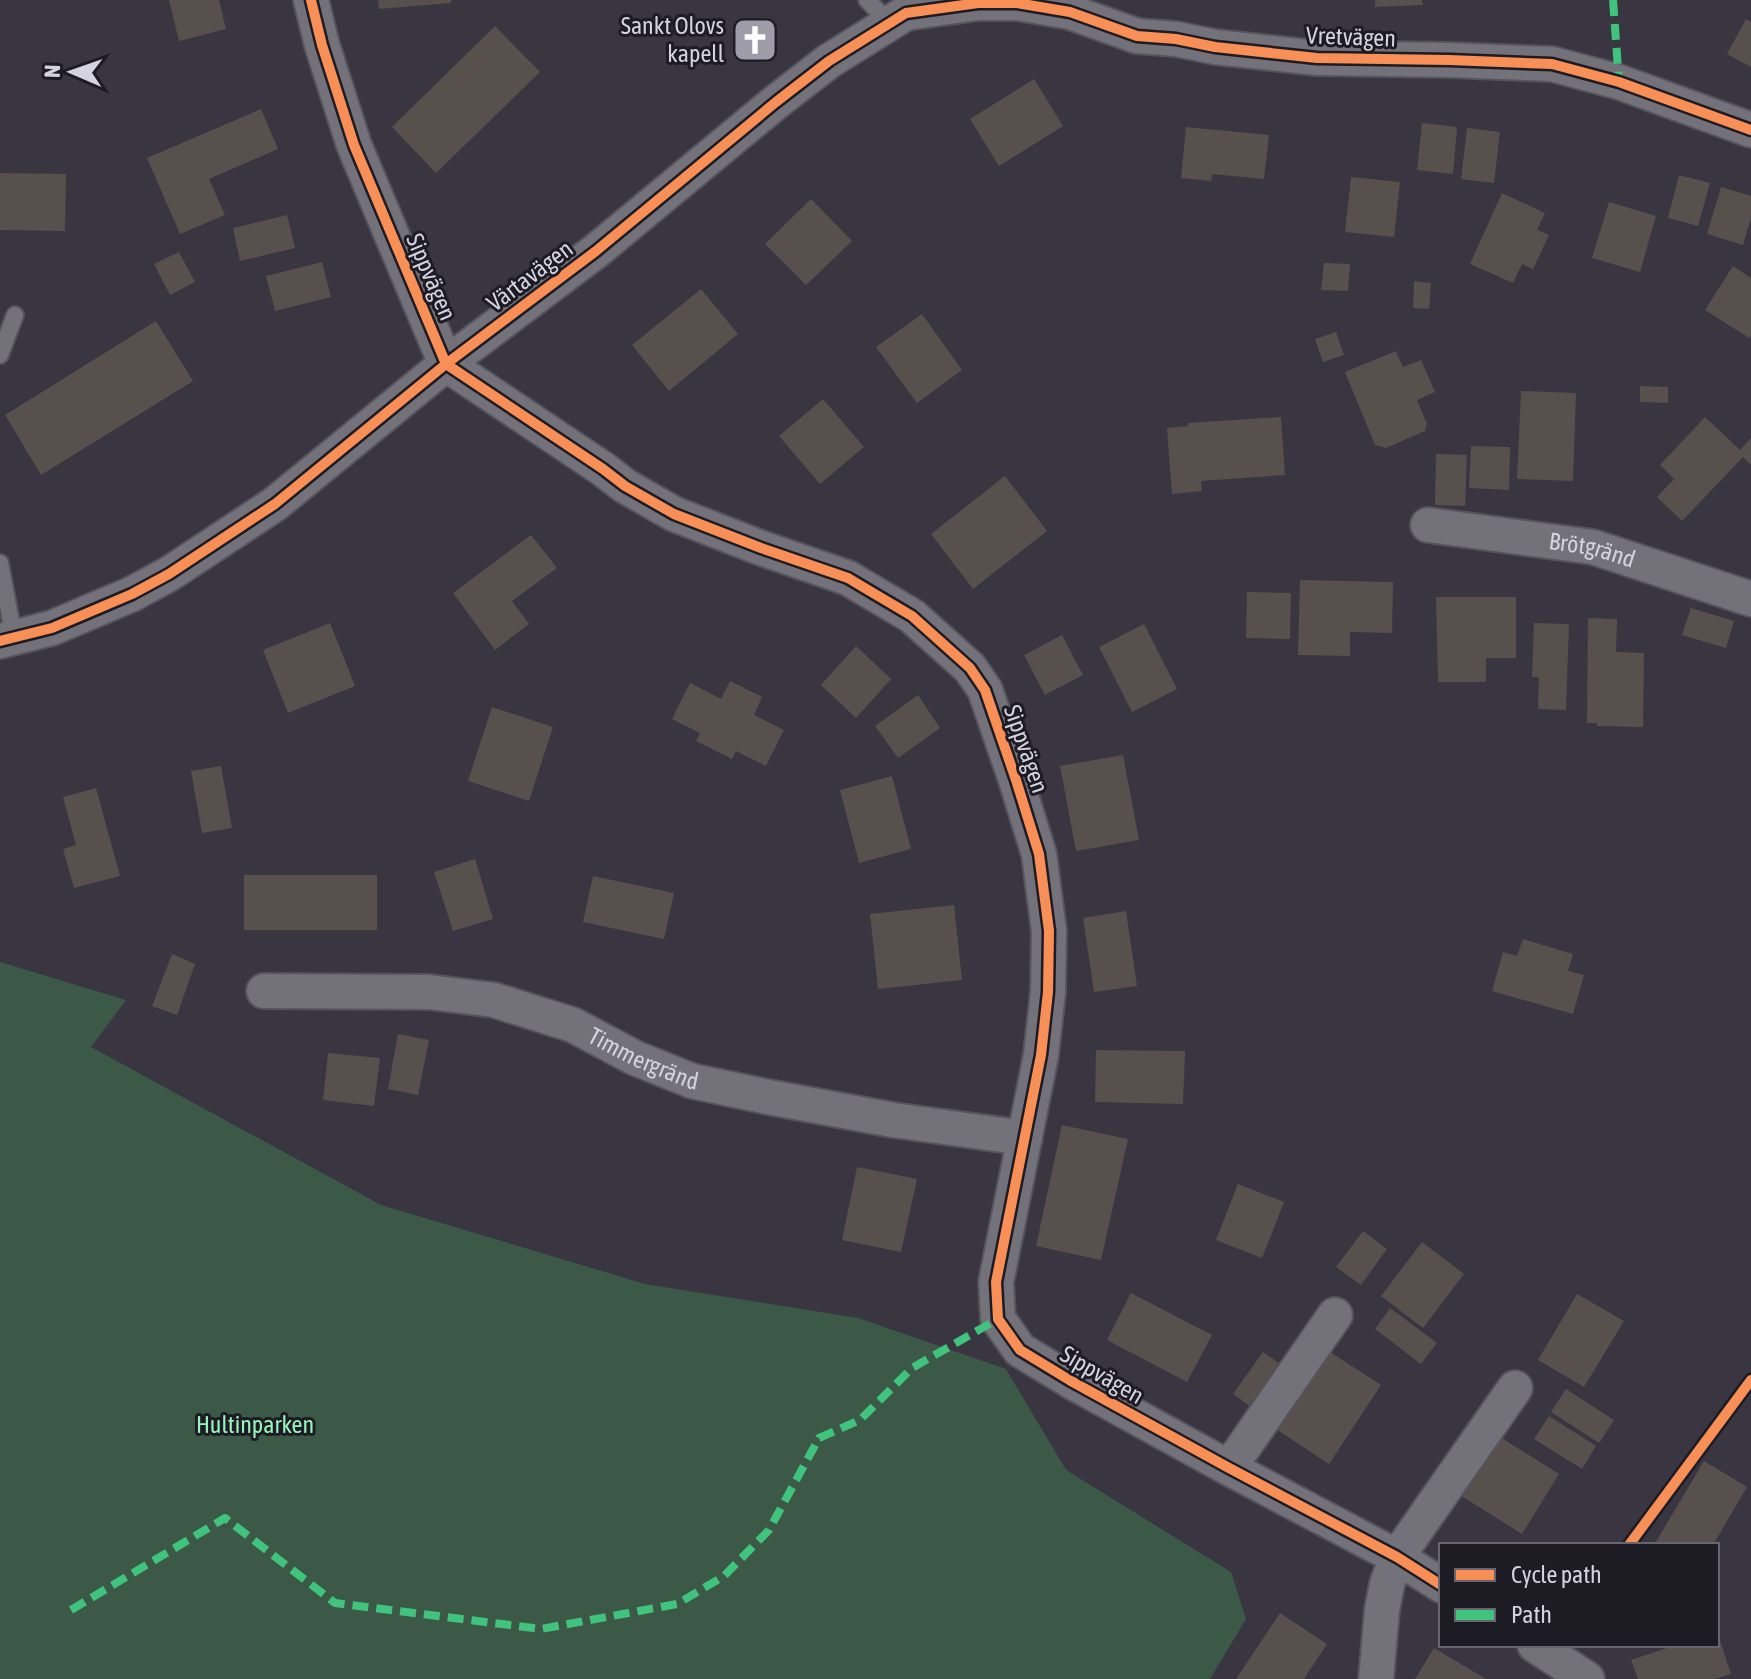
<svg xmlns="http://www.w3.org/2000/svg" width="1751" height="1679" viewBox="0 0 1751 1679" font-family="'Asap Condensed',sans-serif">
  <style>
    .green { fill: #3c5948 }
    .building { fill: #57504c }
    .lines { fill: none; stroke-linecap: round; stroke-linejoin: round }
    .service-casing { stroke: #55535c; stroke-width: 20 }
    .minor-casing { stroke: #55535c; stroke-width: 38 }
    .service { stroke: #737179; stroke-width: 16 }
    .minor { stroke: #737179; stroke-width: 34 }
    .quiet { stroke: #40c37c; stroke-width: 8; stroke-dasharray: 16 8; stroke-linecap: butt }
    .cycleway-casing { stroke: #1d1b24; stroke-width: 15 }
    .cycleway { stroke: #f78f57; stroke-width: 10 }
    .labels { text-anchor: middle; stroke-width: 6; stroke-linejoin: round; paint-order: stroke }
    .poi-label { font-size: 24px; fill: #d5d3e0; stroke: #1d1b24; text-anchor: end }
    .street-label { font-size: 24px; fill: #d5d3e0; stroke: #1d1b24 }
    .park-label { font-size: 24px; fill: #99f4bc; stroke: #1d1b24 }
  </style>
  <rect width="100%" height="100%" fill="#393641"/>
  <path class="green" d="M0 962 126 1000 91 1047 381 1205 645 1284 858 1318 1006 1369 1066 1470 1231 1572 1246 1619 1210 1679H0Z"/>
  <path class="building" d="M169 0H219L226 29 179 41Z
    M378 0H451V3L379 9Z
    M1375 0H1422L1423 5 1375 7Z
    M1746 19 1751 22V67L1727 54Z
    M495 26 540 72 436 173 392 127Z
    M1034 79 1063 126 999 166 970 119Z
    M261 109 278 149 209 179 225 215 180 234 147 158Z
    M1422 123 1457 127 1453 174 1417 170Z
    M1186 127 1269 135 1264 179 1212 174 1211 181 1181 178Z
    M1467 128 1500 132 1494 183 1461 179Z
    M0 173 66 174 65 231 0 230Z
    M1679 175 1710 183 1698 226 1668 218Z
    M1351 177 1400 182 1394 237 1345 232Z
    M1721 187 1751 196V218L1743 245 1707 234Z
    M1502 193 1545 213 1537 230 1549 235 1533 269 1522 264 1513 283 1470 264Z
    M811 199 852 241 806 285 765 244Z
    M1609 202 1656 216 1640 272 1592 258Z
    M287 215 295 248 240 261 233 228Z
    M179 252 195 282 170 295 154 264Z
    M322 262 331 297 275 311 266 276Z
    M1324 263 1350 264 1348 291 1321 290Z
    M1733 266 1751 278V335L1749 338 1705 310Z
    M1414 281 1431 283 1429 309 1413 308Z
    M701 289 738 334 669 391 632 345Z
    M922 314 962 370 917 403 876 347Z
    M156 321 193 381 41 475 5 415Z
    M1336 332 1344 355 1323 362 1315 339Z
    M1396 351 1403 367 1421 360 1435 392 1417 400 1427 424 1425 431 1386 448 1375 445 1345 372Z
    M1640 386 1668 387V403L1640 402Z
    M1521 391 1576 393 1573 481 1517 479Z
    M823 399 864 447 820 484 779 436Z
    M1281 417 1285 475 1201 481 1202 491 1172 494 1167 428 1189 426 1188 423Z
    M1705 417 1740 450 1751 438V465L1743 457 1682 521 1657 497 1674 479 1660 465Z
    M1471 446 1510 447 1509 490 1469 488Z
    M1436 454 1467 455 1465 506 1435 505Z
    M1005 476 1047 531 973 589 931 534Z
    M531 535 557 568 512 601 529 624 495 650 453 593Z
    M1300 580 1393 582 1392 633 1350 632V656L1298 655Z
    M1247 592 1291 593 1290 639 1246 638Z
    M1436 597H1516V658H1486V682H1438Z
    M1691 608 1734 621 1726 648 1682 635Z
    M1588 618 1617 619 1616 652 1644 653 1643 727 1597 726V723H1587Z
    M330 623 355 686 288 713 263 650Z
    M1534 623 1569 624 1566 710 1538 709 1539 677H1532Z
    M1144 624 1177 689 1132 712 1099 647Z
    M1062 635 1083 675 1045 695 1024 655Z
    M856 646 891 679 856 718 821 685Z
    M730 681 762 697 754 715 784 730 766 766 736 751 732 759 696 741 700 733 672 719 690 683 721 699Z
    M918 695 940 728 898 758 875 726Z
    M492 707 553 727 529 801 468 781Z
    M1123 755 1139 840 1076 851 1060 766Z
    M221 766 232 828 202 833 191 771Z
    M892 776 911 849 859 863 840 790Z
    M96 788 120 876 74 888 63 849 76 845 63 797Z
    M475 859 493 919 453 931 434 872Z
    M244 875H377V930H244Z
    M593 876 674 893 664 939 583 922Z
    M954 905 962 980 878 989 870 914Z
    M1126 911 1137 986 1094 992 1083 918Z
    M1523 939 1573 954 1568 971 1584 975 1573 1014 1492 991 1503 952 1517 956Z
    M172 954 195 964 177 1015 152 1006Z
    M398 1034 429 1040 418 1095 388 1089Z
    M1096 1050 1185 1051 1183 1104 1095 1102Z
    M328 1053 380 1058 374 1106 323 1100Z
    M1062 1125 1128 1139 1101 1260 1036 1246Z
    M857 1167 917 1179 901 1252 842 1240Z
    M1238 1184 1284 1202 1262 1258 1216 1240Z
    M1363 1231 1387 1249 1361 1285 1336 1267Z
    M1422 1242 1464 1274 1423 1328 1381 1296Z
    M1131 1293 1212 1335 1187 1382 1107 1340Z
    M1577 1294 1624 1321 1584 1387 1538 1360Z
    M1390 1308 1437 1343 1421 1364 1375 1329Z
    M1324 1348 1381 1385 1329 1464 1273 1427Z
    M1263 1352 1286 1368 1255 1410 1233 1394Z
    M1566 1389 1614 1420 1599 1443 1551 1412Z
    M1549 1416 1596 1446 1582 1469 1534 1439Z
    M1492 1432 1559 1474 1522 1534 1455 1492Z
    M1704 1461 1747 1487 1713 1545H1654Z
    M1280 1613 1327 1644 1304 1679H1236Z
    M1718 1635 1731 1674 1715 1679H1638L1631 1660 1676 1645H1717Z
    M1434 1648 1486 1679H1415Z"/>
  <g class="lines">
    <g class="service-casing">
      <path id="service" d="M867 0 890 23
        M0 355 15 315
        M0 563 14 638"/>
    </g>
    <g class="minor-casing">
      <g id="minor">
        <path d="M311 0 322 45 354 145 446 364 603 469 625 486 674 514 761 548 848 578 863 587 912 616 970 668 985 690 1016 780 1039 854 1049 931 1048 992 1041 1055 996 1282 998 1319 1020 1350 1071 1381 1229 1468 1397 1557 1441 1585"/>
        <path id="s1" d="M1428 525 1593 547 1751 599"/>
        <path d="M0 641 52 628 132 594 169 574 275 504 446 364 596 251 776 102 829 61 906 13 978 3H1017L1070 12 1137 36 1176 39 1215 47 1317 58 1449 60 1552 64 1619 82 1751 130"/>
        <path id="s2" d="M264 991 429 992 494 1000 573 1025 635 1058 692 1081 768 1097 893 1120 1025 1138"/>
        <path d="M1229 1468 1335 1315"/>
        <path d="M1535 1645 1587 1679"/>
        <path d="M1376 1679 1382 1610 1387 1584 1397 1557 1515 1388"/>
      </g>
    </g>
    <use href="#service" class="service"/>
    <use href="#minor" class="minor"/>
    <path class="quiet" d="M1613 0 1619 82
      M71 1610 225 1518 335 1603 541 1629 677 1604 724 1576 769 1530 819 1438 860 1420 912 1368 998 1319"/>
    <g class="cycleway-casing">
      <path id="cycleway" d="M311 0 322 45 354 145 446 364 603 469 625 486 674 514 761 548 848 578 863 587 912 616 970 668 985 690 1016 780 1039 854 1049 931 1048 992 1041 1055 996 1282 998 1319 1020 1350 1071 1381 1229 1468 1397 1557 1441 1585
        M0 641 52 628 132 594 169 574 275 504 446 364 596 251 776 102 829 61 906 13 978 3H1017L1070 12 1137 36 1176 39 1215 47 1317 58 1449 60 1552 64 1619 82 1751 130
        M1629 1545 1751 1380"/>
    </g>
    <use href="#cycleway" class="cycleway"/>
  </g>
  <defs>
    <g id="church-square" transform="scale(2.3)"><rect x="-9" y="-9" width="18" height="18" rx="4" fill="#9e9ca8" stroke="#1d1b24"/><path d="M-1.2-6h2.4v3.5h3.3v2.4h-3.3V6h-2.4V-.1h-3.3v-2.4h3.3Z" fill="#fff"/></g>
  </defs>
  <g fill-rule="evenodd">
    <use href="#church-square" x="755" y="40"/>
  </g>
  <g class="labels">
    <g class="poi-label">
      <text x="724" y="34">Sankt Olovs<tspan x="724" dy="28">kapell</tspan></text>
    </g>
    <g class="street-label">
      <text transform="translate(1351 37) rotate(2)" y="8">Vretvägen</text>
      <text transform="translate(530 276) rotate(-37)" y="8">Värtavägen</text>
      <text transform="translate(431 277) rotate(67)" y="8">Sippvägen</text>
      <text dy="8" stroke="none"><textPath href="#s1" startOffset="166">Brötgränd</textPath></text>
      <text transform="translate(1026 749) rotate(71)" y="8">Sippvägen</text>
      <text dy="8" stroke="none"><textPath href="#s2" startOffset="392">Timmergränd</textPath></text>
      <text transform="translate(1102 1375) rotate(30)" y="8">Sippvägen</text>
    </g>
    <g class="park-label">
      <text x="255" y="1433">Hultinparken</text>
    </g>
  </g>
  <rect x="1439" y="1543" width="280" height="104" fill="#1d1b24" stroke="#67656f" stroke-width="2"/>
  <rect x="1455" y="1569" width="40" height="12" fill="#f78f57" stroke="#67656f" stroke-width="2"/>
  <text x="1511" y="1583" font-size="24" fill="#d5d3e0">Cycle path</text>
  <rect x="1455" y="1609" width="40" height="12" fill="#40c37c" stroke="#67656f" stroke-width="2"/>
  <text x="1511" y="1623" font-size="24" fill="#d5d3e0">Path</text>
  <g transform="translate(72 72) rotate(272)" stroke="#1d1b24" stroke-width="6" paint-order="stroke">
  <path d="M0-6L14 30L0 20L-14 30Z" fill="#d5d3e0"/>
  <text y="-12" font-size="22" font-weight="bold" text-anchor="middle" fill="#d5d3e0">N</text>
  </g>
</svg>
